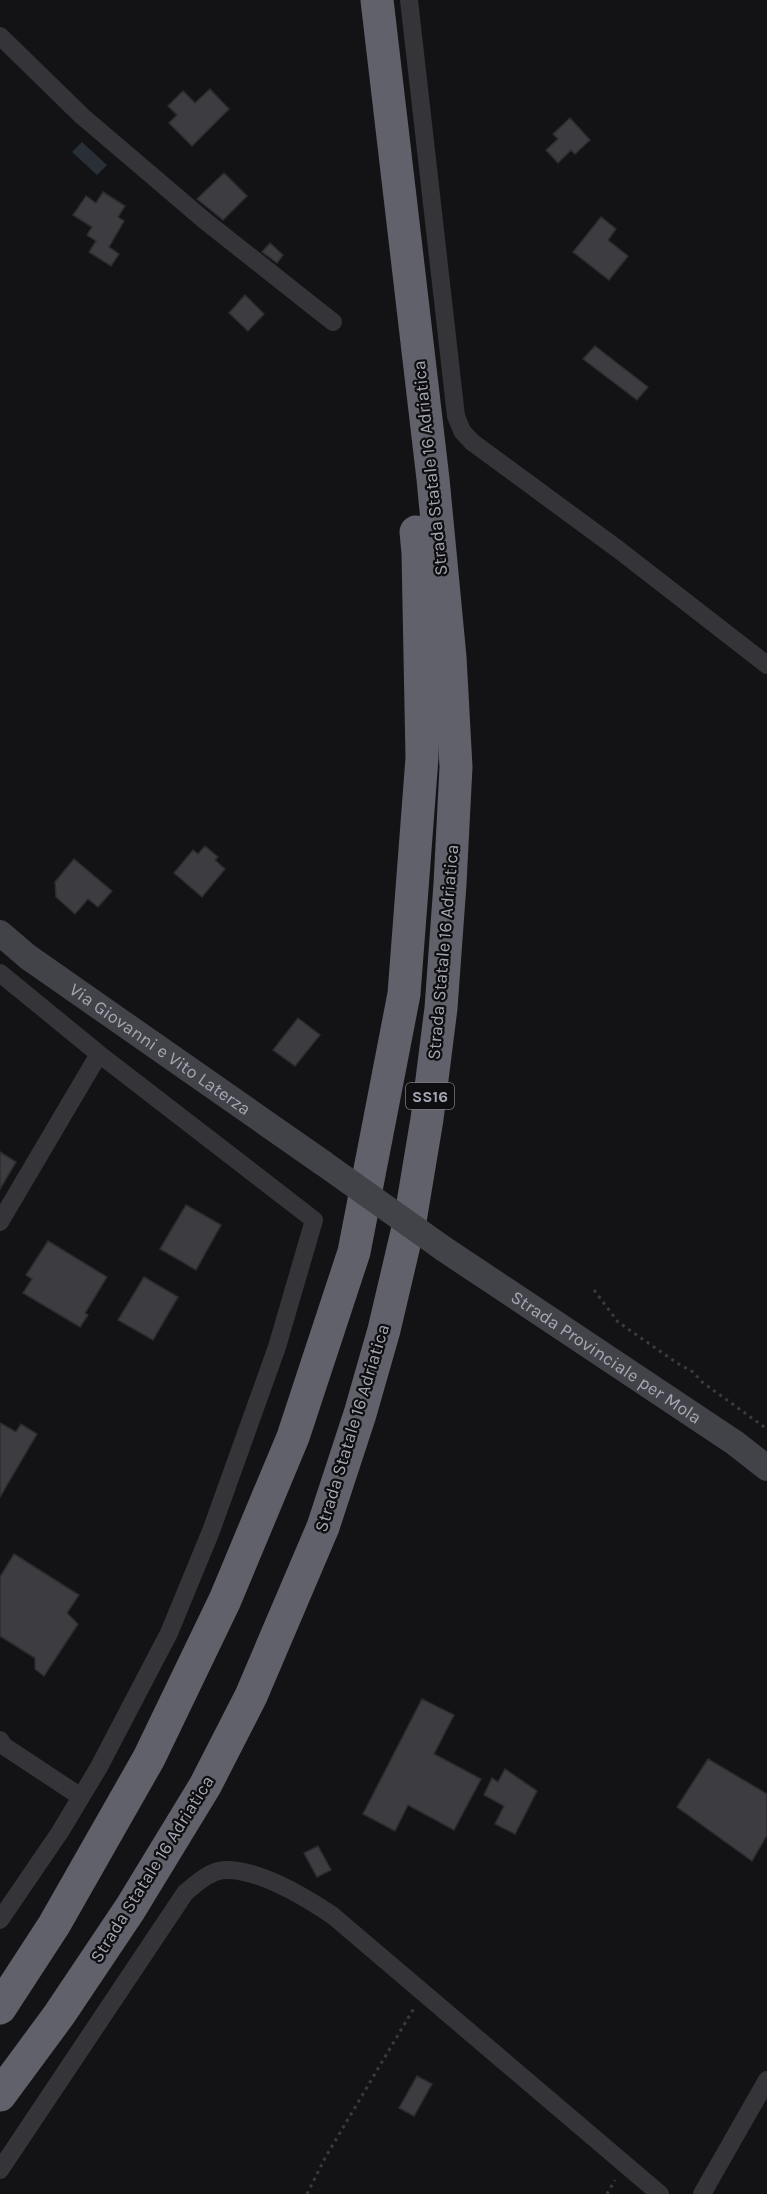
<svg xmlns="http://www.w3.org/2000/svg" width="767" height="2194" viewBox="0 0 767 2194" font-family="Karla,sans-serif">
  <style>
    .water { fill: #292f37 }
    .building { fill: #3d3c41; stroke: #2d2d30; stroke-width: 1.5 }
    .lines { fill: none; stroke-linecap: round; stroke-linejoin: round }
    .path { stroke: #3a3b40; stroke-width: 3; stroke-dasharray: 3 4.5; stroke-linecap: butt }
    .street { stroke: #343439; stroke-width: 18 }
    .secondary { stroke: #424349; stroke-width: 26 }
    .highway { stroke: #60616a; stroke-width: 33 }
    .secondary-bridge { stroke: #424349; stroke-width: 26 }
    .labels { text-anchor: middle; stroke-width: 4.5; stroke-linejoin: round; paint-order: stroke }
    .shield { fill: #0e0d0f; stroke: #787982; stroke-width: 1.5 }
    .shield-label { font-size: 16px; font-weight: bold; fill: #a5a7b4 }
    .street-label { font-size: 18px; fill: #a5a7b4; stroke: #0e0d0f }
  </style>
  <rect width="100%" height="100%" fill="#131214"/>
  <path class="water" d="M82 142 107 165 97 175 72 152Z"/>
  <path class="building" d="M210 89 229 109 192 146 169 123 177 115 168 106 183 91 195 103Z
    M570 118 590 140 575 154 571 150 558 163 546 150 558 139 553 134Z
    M224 173 247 196 223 220 197 199Z
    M103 192 125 206 118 217 124 221 109 247 119 254 111 266 89 252 96 241 87 235 92 227 73 215 86 196 96 203Z
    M601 217 616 229 608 240 628 256 609 280 573 252Z
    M270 243 283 255 277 263 262 252Z
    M245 295 264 314 248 331 229 313Z
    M595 346 648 387 637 400 583 359Z
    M205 846 218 857 215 860 225 869 202 897 174 873 193 850 198 854Z
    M74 859 112 891 98 907 88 899 75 914 56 897 55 882Z
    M298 1018 320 1035 295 1066 273 1050Z
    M0 1152 16 1162 0 1189Z
    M186 1205 221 1225 196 1270 160 1249Z
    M48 1241 107 1277 85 1313 88 1315 80 1327 23 1293 32 1279 26 1275Z
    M144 1277 178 1297 153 1340 118 1320Z
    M0 1423 16 1432 21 1424 37 1434 0 1497Z
    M14 1554 79 1595 67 1613 78 1624 44 1676 35 1669V1658L0 1636V1577Z
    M422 1699 454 1715 434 1754 481 1779 454 1830 408 1805 395 1831 363 1814Z
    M708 1759 767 1794V1835L752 1861 677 1807Z
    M505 1769 537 1791 515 1834 495 1824 504 1806 484 1795 492 1778 498 1782Z
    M318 1846 331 1870 317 1877 304 1853Z
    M417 2076 432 2084 414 2116 399 2108Z"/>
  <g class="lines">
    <path class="path" d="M594 1290 618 1322 677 1363 693 1372 702 1382 767 1429
      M307 2194 325 2158 414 2008
      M607 2194 615 2180"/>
    <path class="street" d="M409 0 456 416 462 431 472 442 619 550 767 665
      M0 36 82 116 204 220 333 322
      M0 973 99 1054 314 1220 277 1347 211 1531 169 1633 99 1767 60 1832 0 1920
      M0 1222 99 1054
      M0 1740 4 1746 81 1797
      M0 2170 185 1893C197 1883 209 1871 225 1870 258 1869 305 1897 332 1915L660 2194
      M702 2194 767 2080"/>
    <g class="secondary">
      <path id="s1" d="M0 933 28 957 323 1163"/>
      <path id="s2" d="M444 1249 735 1443 767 1468"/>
    </g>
    <path class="highway" d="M0 2008 54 1925 149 1758 225 1600 293 1437 354 1252 404 994 422 758 418 553 416 532
      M0 2095 59 2015 130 1909 205 1786 251 1696 323 1527 360 1414 384 1330 411 1215 427 1119 441 1008 450 884 456 767 450 657 433 479 377 0"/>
    <path class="secondary-bridge" d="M323 1163 444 1249"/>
  </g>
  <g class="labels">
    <rect class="shield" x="406" y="1083" width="48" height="26" rx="4.5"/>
    <g class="shield-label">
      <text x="430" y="1102">SS16</text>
    </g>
    <g class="street-label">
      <text transform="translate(430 468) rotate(-96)" y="6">Strada Statale 16 Adriatica</text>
      <text transform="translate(443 952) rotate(-85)" y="6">Strada Statale 16 Adriatica</text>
      <text dy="6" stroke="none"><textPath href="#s1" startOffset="198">Via Giovanni e Vito Laterza</textPath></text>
      <text dy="6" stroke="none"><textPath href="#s2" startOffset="195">Strada Provinciale per Mola</textPath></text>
      <text transform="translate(352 1428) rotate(-73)" y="6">Strada Statale 16 Adriatica</text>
      <text transform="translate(152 1869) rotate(-58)" y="6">Strada Statale 16 Adriatica</text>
    </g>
  </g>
</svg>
